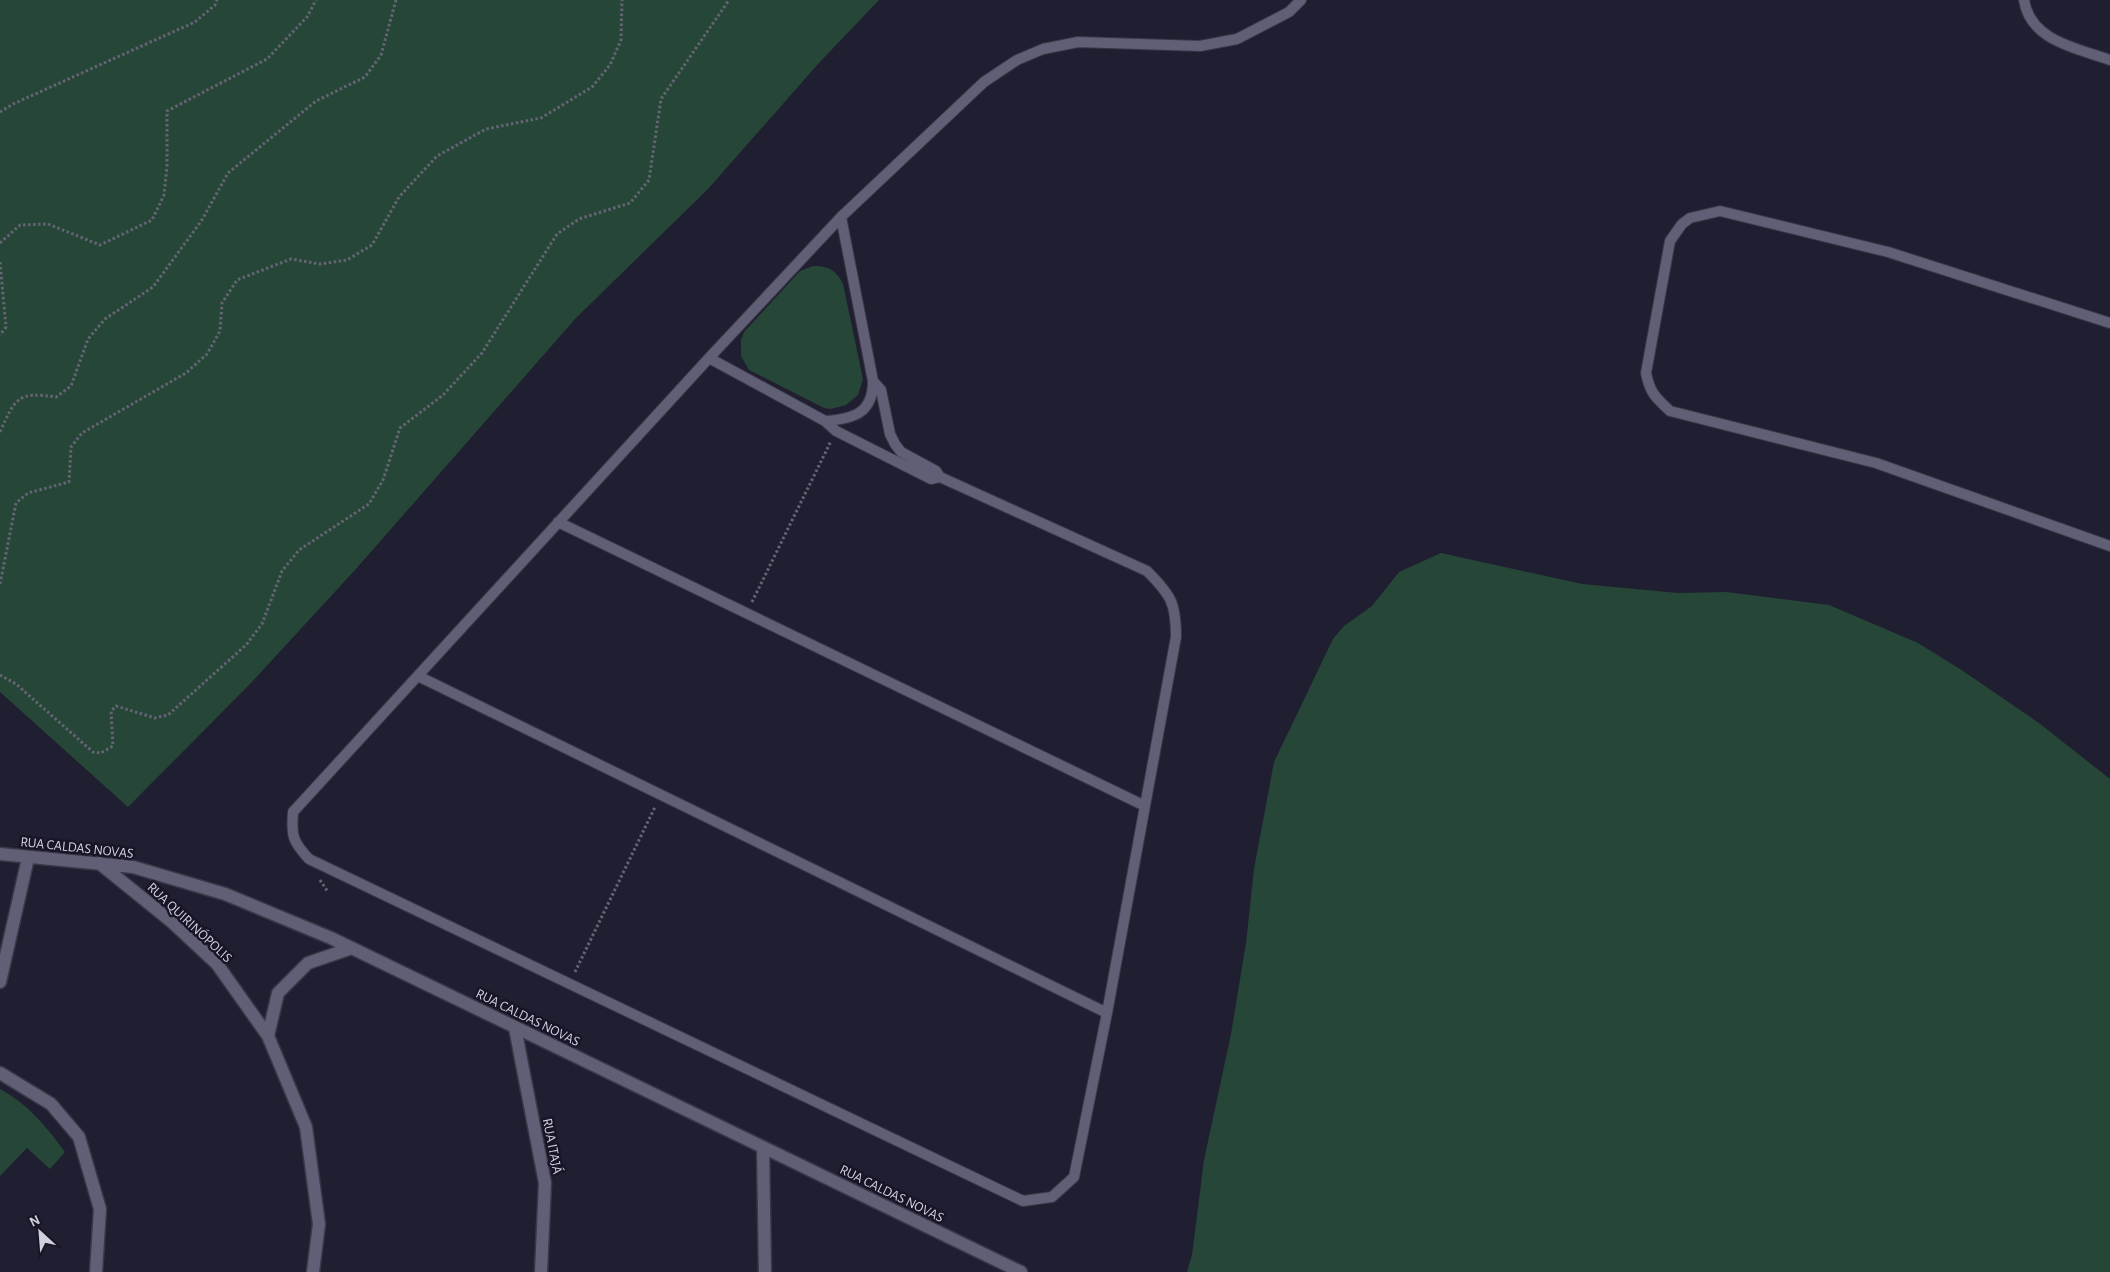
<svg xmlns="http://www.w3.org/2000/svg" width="2110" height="1272" viewBox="0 0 2110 1272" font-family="'Alegreya Sans',sans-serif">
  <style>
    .green { fill: #264737 }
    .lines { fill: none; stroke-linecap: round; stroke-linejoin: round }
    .lane-casing { stroke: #3a3848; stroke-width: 12 }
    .street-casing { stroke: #3a3848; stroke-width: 15 }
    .path { stroke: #656475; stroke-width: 3; stroke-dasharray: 2.5 2.5; stroke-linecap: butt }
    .lane { stroke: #605f75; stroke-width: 10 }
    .street { stroke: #605f75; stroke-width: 12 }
    .labels { text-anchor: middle; stroke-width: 5; stroke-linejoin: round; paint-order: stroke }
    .street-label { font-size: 14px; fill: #d1d1de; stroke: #171527 }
  </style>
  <rect width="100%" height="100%" fill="#201e31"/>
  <path class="green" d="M0 0H879L818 64 708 189 576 318 355 570 251 683 128 807 0 692Z
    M813 266C828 265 837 271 843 284L863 379 858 395 846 405 831 409 824 408 749 370 741 356V340L744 332 800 271Z
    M1441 553 1582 584 1678 593 1726 592 1829 605 1918 643 1960 669 2039 723 2110 779V1272H1187L1192 1255 1204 1160 1231 1034 1246 943 1254 869 1274 762 1333 639 1344 626 1372 606 1399 572Z
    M0 1089C28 1104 46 1126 65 1152L50 1169 27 1148 0 1176Z"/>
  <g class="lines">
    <g class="lane-casing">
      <path id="lane" d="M2024 0C2030 41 2077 48 2110 60
        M2110 323 1888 252 1720 211 1690 218 1682 224 1670 241 1646 373C1650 393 1655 397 1670 411L1876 463 2110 546
        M709 358 825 421 836 431 931 479 940 477
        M873 381 881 390 890 434 895 444 901 452 936 471 940 477 1147 571C1171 595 1176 603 1176 637L1107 1013 1074 1177 1052 1197 1023 1201 309 859C293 842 291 836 293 812L709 358 841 217 984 82 1017 60 1043 49 1078 42 1200 46 1237 39 1289 12 1301 0
        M825 421C854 419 873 413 873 381L841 217
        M558 522 1145 806
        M418 676 1107 1013"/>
    </g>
    <g class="street-casing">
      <path id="street" d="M0 854 133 867 225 894 331 938 1021 1272
        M99 863 172 922 217 964 268 1036 306 1127 319 1224 313 1272
        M0 982 28 858
        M515 1028 545 1183 541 1272
        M268 1036 278 993 308 963 352 948
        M0 1073 51 1104 79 1137 100 1209 96 1272
        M763 1147 765 1272"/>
    </g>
    <path class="path" d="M0 112 13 104 195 22 215 5 217 0
      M0 243 20 225 48 224 100 245 152 220 164 195 167 167V111L267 59 307 17 316 0
      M0 262 6 327 0 335
      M0 432C15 399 17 391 56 397L71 386 88 339 105 319 153 287 202 220 228 173 316 101 365 77 381 55 396 0
      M0 584 16 503 28 493 69 482 71 447 82 433 186 373 207 354 220 331 222 303 237 280 291 259 320 264 347 260 372 245 399 197 437 156 486 129 541 118 592 87 610 65 621 40 622 0
      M752 602 831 441
      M0 675 16 684 93 752 101 753 113 746 111 711 116 706 155 718 168 715 246 645 262 624 282 571 299 550 369 504 383 480 400 428 443 395 482 353 557 234 579 219 630 203 649 180 661 99 729 0
      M320 880 328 892
      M575 972 655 807"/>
    <use href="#lane" class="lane"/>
    <use href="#street" class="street"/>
  </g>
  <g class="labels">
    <g class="street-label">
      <text transform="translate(77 847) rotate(6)" y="5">RUA CALDAS NOVAS</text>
      <text transform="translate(190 922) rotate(43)" y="5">RUA QUIRINÓPOLIS</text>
      <text transform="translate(528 1017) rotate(26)" y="5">RUA CALDAS NOVAS</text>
      <text transform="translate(553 1146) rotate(79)" y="5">RUA ITAJÁ</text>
      <text transform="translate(892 1193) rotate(26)" y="5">RUA CALDAS NOVAS</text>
    </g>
  </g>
  <g transform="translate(40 1232) rotate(334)" stroke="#171527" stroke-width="4" paint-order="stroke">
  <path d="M0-4L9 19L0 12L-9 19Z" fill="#d1d1de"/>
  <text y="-8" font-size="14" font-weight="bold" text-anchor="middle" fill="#d1d1de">N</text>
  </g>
</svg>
